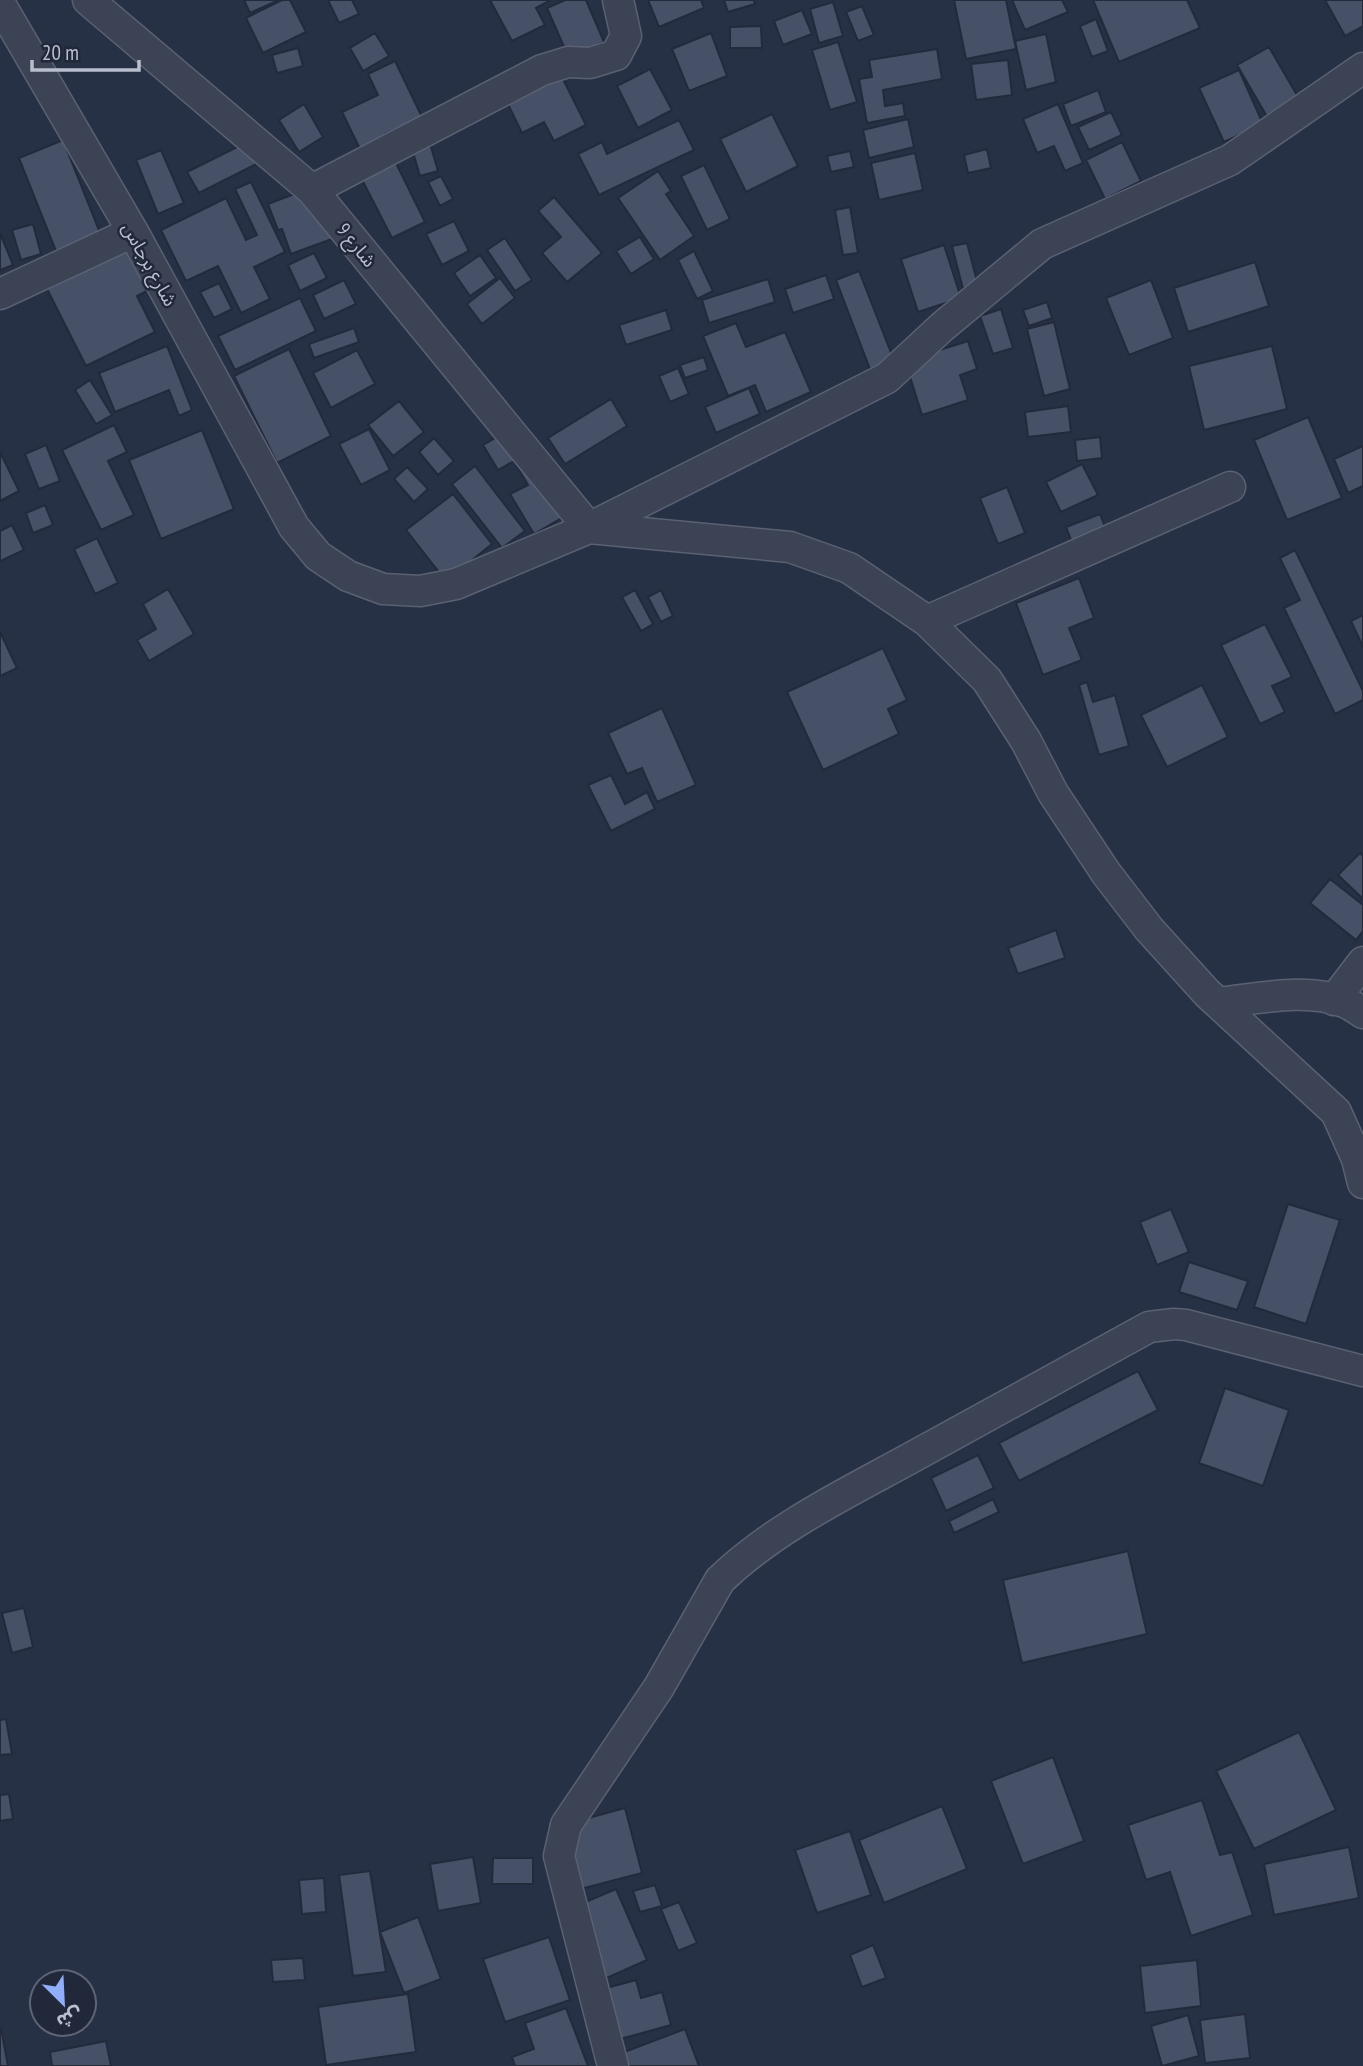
<svg xmlns="http://www.w3.org/2000/svg" width="1363" height="2066" viewBox="0 0 1363 2066" font-family="'PT Sans Narrow','Noto Sans Arabic',sans-serif">
  <style>
    .building { fill: #465067; stroke: #222a3c; stroke-width: 2 }
    .lines { fill: none; stroke-linecap: round; stroke-linejoin: round }
    .street-casing { stroke: #5a6172; stroke-width: 33 }
    .street { stroke: #3c4354; stroke-width: 30 }
    .labels { text-anchor: middle; stroke-width: 5; stroke-linejoin: round; paint-order: stroke }
    .street-label { font-size: 19px; fill: #b9bfce; stroke: #20283a }
  </style>
  <rect width="100%" height="100%" fill="#273145"/>
  <path class="building" d="M244 0H279L250 13Z
    M282 0H290L306 32 263 53 246 18Z
    M328 0H352L359 14 339 23Z
    M490 0H551L536 8 545 25 512 41Z
    M565 0H586L604 42 568 56 547 8Z
    M648 0H701L704 8 659 27Z
    M724 0H754L755 4 728 12Z
    M954 0H1006L1016 49 966 59Z
    M1012 0H1062L1068 12 1025 30Z
    M1093 0H1187L1200 28 1119 62Z
    M1325 0H1363V26L1345 36Z
    M833 2 843 36 819 43 810 9Z
    M862 6 874 35 858 41 846 12Z
    M802 10 812 34 783 45 774 21Z
    M1096 19 1108 51 1092 57 1080 26Z
    M761 26 762 48H730V27Z
    M375 33 389 56 363 71 350 48Z
    M711 33 727 76 689 91 672 49Z
    M1046 34 1056 82 1026 90 1015 41Z
    M838 42 857 102 830 110 812 50Z
    M1269 47 1301 102 1269 120 1237 65Z
    M298 48 303 66 277 73 272 55Z
    M937 49 942 79 883 90 885 106 903 103 905 116 867 123 859 79 872 77 869 60Z
    M1008 60 1012 95 976 100 971 64Z
    M395 61 422 117 385 134 387 138 361 151 342 112 378 95 368 74Z
    M650 69 672 110 638 128 617 86Z
    M1239 70 1263 124 1224 142 1199 88Z
    M559 71 586 125 554 141 544 122 522 133 505 98Z
    M1098 90 1106 112 1071 126 1063 104Z
    M304 104 323 137 299 152 279 120Z
    M1058 104 1083 163 1065 171 1054 146 1037 153 1023 119Z
    M1111 112 1122 135 1089 150 1078 127Z
    M772 114 798 166 746 192 720 139Z
    M908 119 914 147 869 158 863 130Z
    M679 120 694 150 599 195 578 154 602 142 607 154Z
    M427 133 438 171 420 176 409 139Z
    M63 140 100 233 56 251 19 158Z
    M251 140 262 161 199 193 187 172Z
    M1122 142 1141 181 1105 199 1086 160Z
    M987 149 991 168 968 173 964 155Z
    M161 150 184 203 158 214 136 160Z
    M390 151 425 222 392 238 356 168Z
    M850 151 854 167 831 172 827 156Z
    M915 153 923 190 879 200 871 163Z
    M704 165 730 219 707 230 681 176Z
    M658 171 671 191 666 194 694 236 660 260 618 198Z
    M441 176 453 199 440 206 428 182Z
    M251 182 285 252 254 267 270 299 241 313 218 266 186 281 161 230 226 198 246 240 257 235 235 189Z
    M320 184 340 236 291 254 282 229 278 230 268 204Z
    M554 197 602 253 567 282 542 253 561 237 538 211Z
    M850 207 858 253 843 255 835 210Z
    M454 221 469 251 442 265 426 234Z
    M33 224 41 254 21 260 12 230Z
    M0 233 13 265 0 270Z
    M640 237 654 259 631 274 616 251Z
    M505 238 532 280 515 291 487 250Z
    M967 243 978 285 963 289 952 246Z
    M944 245 961 298 918 312 901 259Z
    M127 249 147 291 137 296 155 332 86 366 47 289Z
    M694 251 713 291 697 299 678 260Z
    M314 253 327 278 300 291 288 265Z
    M480 255 496 278 470 296 454 273Z
    M1255 262 1269 306 1188 332 1174 288Z
    M859 271 897 368 873 377 836 280Z
    M826 275 834 299 793 313 785 289Z
    M500 278 515 298 482 324 467 304Z
    M768 279 775 302 709 323 702 300Z
    M344 280 356 304 324 319 313 295Z
    M1151 280 1173 338 1129 355 1106 298Z
    M219 283 232 309 214 318 200 292Z
    M300 298 316 331 235 370 218 336Z
    M1047 302 1052 318 1029 326 1023 310Z
    M1001 309 1013 348 993 354 980 316Z
    M666 310 672 330 626 345 619 325Z
    M1054 322 1070 389 1044 396 1027 329Z
    M736 323 746 347 785 332 811 392 766 412 755 385 728 396 703 336Z
    M354 328 359 342 314 358 309 344Z
    M968 341 977 369 960 375 968 400 922 415 905 361Z
    M167 346 192 410 179 416 169 390 115 412 99 373Z
    M1272 346 1287 409 1204 430 1189 366Z
    M289 349 331 436 277 463 234 376Z
    M357 350 375 384 331 408 313 373Z
    M704 357 708 370 685 378 680 365Z
    M678 368 689 394 670 402 659 376Z
    M90 380 112 415 96 424 75 390Z
    M749 388 760 414 716 433 705 407Z
    M611 399 627 426 565 464 548 438Z
    M399 401 424 432 393 456 368 425Z
    M1068 406 1071 432 1028 437 1025 412Z
    M1308 417 1342 498 1287 520 1254 440Z
    M520 424 572 512 534 534 510 494 528 485 514 461 498 470 483 445Z
    M114 425 127 452 108 461 134 515 101 530 62 450Z
    M369 429 390 470 361 485 339 444Z
    M202 430 234 509 161 539 129 460Z
    M1100 437 1102 458 1077 461 1075 440Z
    M434 438 454 461 438 475 419 452Z
    M46 445 60 481 39 489 25 454Z
    M1363 446V486L1348 493 1334 459Z
    M0 452 19 491 0 501Z
    M1082 464 1098 495 1061 512 1046 482Z
    M475 466 525 531 502 548 452 484Z
    M407 467 428 489 414 502 394 479Z
    M1007 487 1025 533 998 544 980 498Z
    M453 494 492 544 446 581 406 530Z
    M45 505 53 525 33 533 26 513Z
    M1100 514 1109 537 1075 550 1066 527Z
    M12 525 24 550 0 561V531Z
    M97 538 118 583 95 594 74 549Z
    M1295 550 1363 691V700L1335 714 1284 608 1300 600 1280 558Z
    M1079 578 1094 618 1069 628 1082 660 1043 675 1016 603Z
    M168 589 194 634 149 661 137 640 156 629 143 604Z
    M635 590 653 624 641 631 622 597Z
    M661 590 673 616 661 622 648 597Z
    M1363 615V647L1351 621Z
    M1265 624 1292 677 1272 686 1285 712 1260 724 1221 645Z
    M0 632 17 668 0 676Z
    M883 648 907 700 888 709 899 734 823 770 787 692Z
    M1087 682 1093 702 1115 695 1129 746 1099 755 1079 685Z
    M1202 685 1228 737 1167 767 1141 715Z
    M662 708 696 785 657 802 642 768 627 774 608 733Z
    M611 775 625 804 647 792 655 809 611 831 588 785Z
    M1360 853 1363 856V899L1338 875Z
    M1330 879 1363 905V931L1356 940 1310 903Z
    M1056 930 1065 958 1018 974 1008 948Z
    M1288 1204 1340 1220 1306 1324 1254 1307Z
    M1171 1209 1189 1252 1157 1265 1140 1222Z
    M1189 1262 1248 1281 1237 1310 1179 1292Z
    M1138 1371 1158 1410 1019 1481 999 1443Z
    M1225 1388 1289 1410 1263 1486 1199 1463Z
    M978 1455 994 1488 946 1511 931 1478Z
    M993 1499 999 1512 954 1533 949 1521Z
    M1128 1551 1147 1634 1022 1663 1003 1580Z
    M24 1608 33 1647 12 1653 2 1613Z
    M6 1719 12 1754 0 1755V1720Z
    M1299 1732 1336 1810 1254 1849 1216 1771Z
    M1053 1757 1084 1841 1023 1864 991 1781Z
    M9 1794 13 1819 0 1821V1795Z
    M1202 1800 1220 1855 1232 1852 1253 1915 1191 1936 1170 1872 1146 1880 1128 1825Z
    M942 1806 967 1869 884 1903 859 1840Z
    M625 1808 642 1873 565 1893 548 1829Z
    M850 1831 871 1895 817 1913 795 1850Z
    M1349 1847 1359 1898 1274 1915 1264 1864Z
    M473 1857 481 1903 438 1911 430 1864Z
    M493 1858H533V1884H492Z
    M370 1871 386 1972 353 1976 339 1875Z
    M324 1878 326 1912 302 1914 299 1880Z
    M655 1885 662 1906 640 1912 633 1891Z
    M616 1889 647 1960 600 1981 569 1909Z
    M679 1902 697 1943 678 1951 661 1909Z
    M418 1917 441 1979 404 1993 380 1932Z
    M549 1937 570 2000 505 2022 483 1959Z
    M873 1945 886 1978 862 1987 850 1955Z
    M303 1958 305 1980 273 1982 271 1960Z
    M1197 1960 1201 2006 1145 2013 1140 1966Z
    M636 1980 641 1998 662 1992 671 2025 613 2041 599 1990Z
    M408 1994 416 2052 326 2065 318 2007Z
    M566 2008 588 2066H515L512 2057 534 2049 525 2023Z
    M1245 2014 1250 2058 1205 2063 1200 2020Z
    M1188 2015 1199 2056 1162 2066 1151 2026Z
    M0 2028H1L8 2066H0Z
    M685 2029 699 2066H615L611 2057Z
    M106 2041 111 2066H52L50 2052Z"/>
  <g class="lines">
    <g class="street-casing">
      <path id="street" d="M88 0 312 190 589 528 790 547 849 568 927 621 987 680 1026 741 1053 793 1106 873 1149 929 1207 993 1336 1112 1357 1159 1363 1183
        M0 4 133 232 294 527 318 556 348 576 383 589 420 591 456 584 589 528 887 378 942 327 1042 244 1230 160 1363 68
        M312 190 542 70 568 62 590 63 616 55 626 36 618 0
        M0 294 133 232
        M927 621 1230 487
        M1334 1000 1363 962
        M1218 1003C1258 999 1305 987 1344 1002 1350 1004 1357 1009 1363 1013
        M613 2066 559 1856 566 1825 659 1687 720 1580C773 1529 843 1495 907 1460 988 1415 1069 1371 1149 1327L1174 1324 1186 1325 1363 1371"/>
    </g>
    <use href="#street" class="street"/>
  </g>
  <g class="labels">
    <g class="street-label">
      <text transform="translate(357 245) rotate(51)" y="7">شارع 9</text>
      <text transform="translate(150 264) rotate(61)" y="7">شارع برجاس</text>
    </g>
  </g>
  <g transform="translate(63 2003) rotate(156)"><circle r="33" fill="#20283a" stroke="#5d6475" stroke-width="2"/>
  <path d="M0-5L12 26L0 18L-12 26Z" fill="#91aefb"/>
  <text y="-10" font-size="19" font-weight="bold" text-anchor="middle" fill="#b9bfce">ش</text>
  </g>
  <path d="M32 60v10h107v-10" fill="none" stroke="#b9bfce" stroke-width="3.5"/>
  <text x="42" y="60" font-size="21" fill="#b9bfce" stroke="#20283a" stroke-width="5" paint-order="stroke">20 m</text>
</svg>
